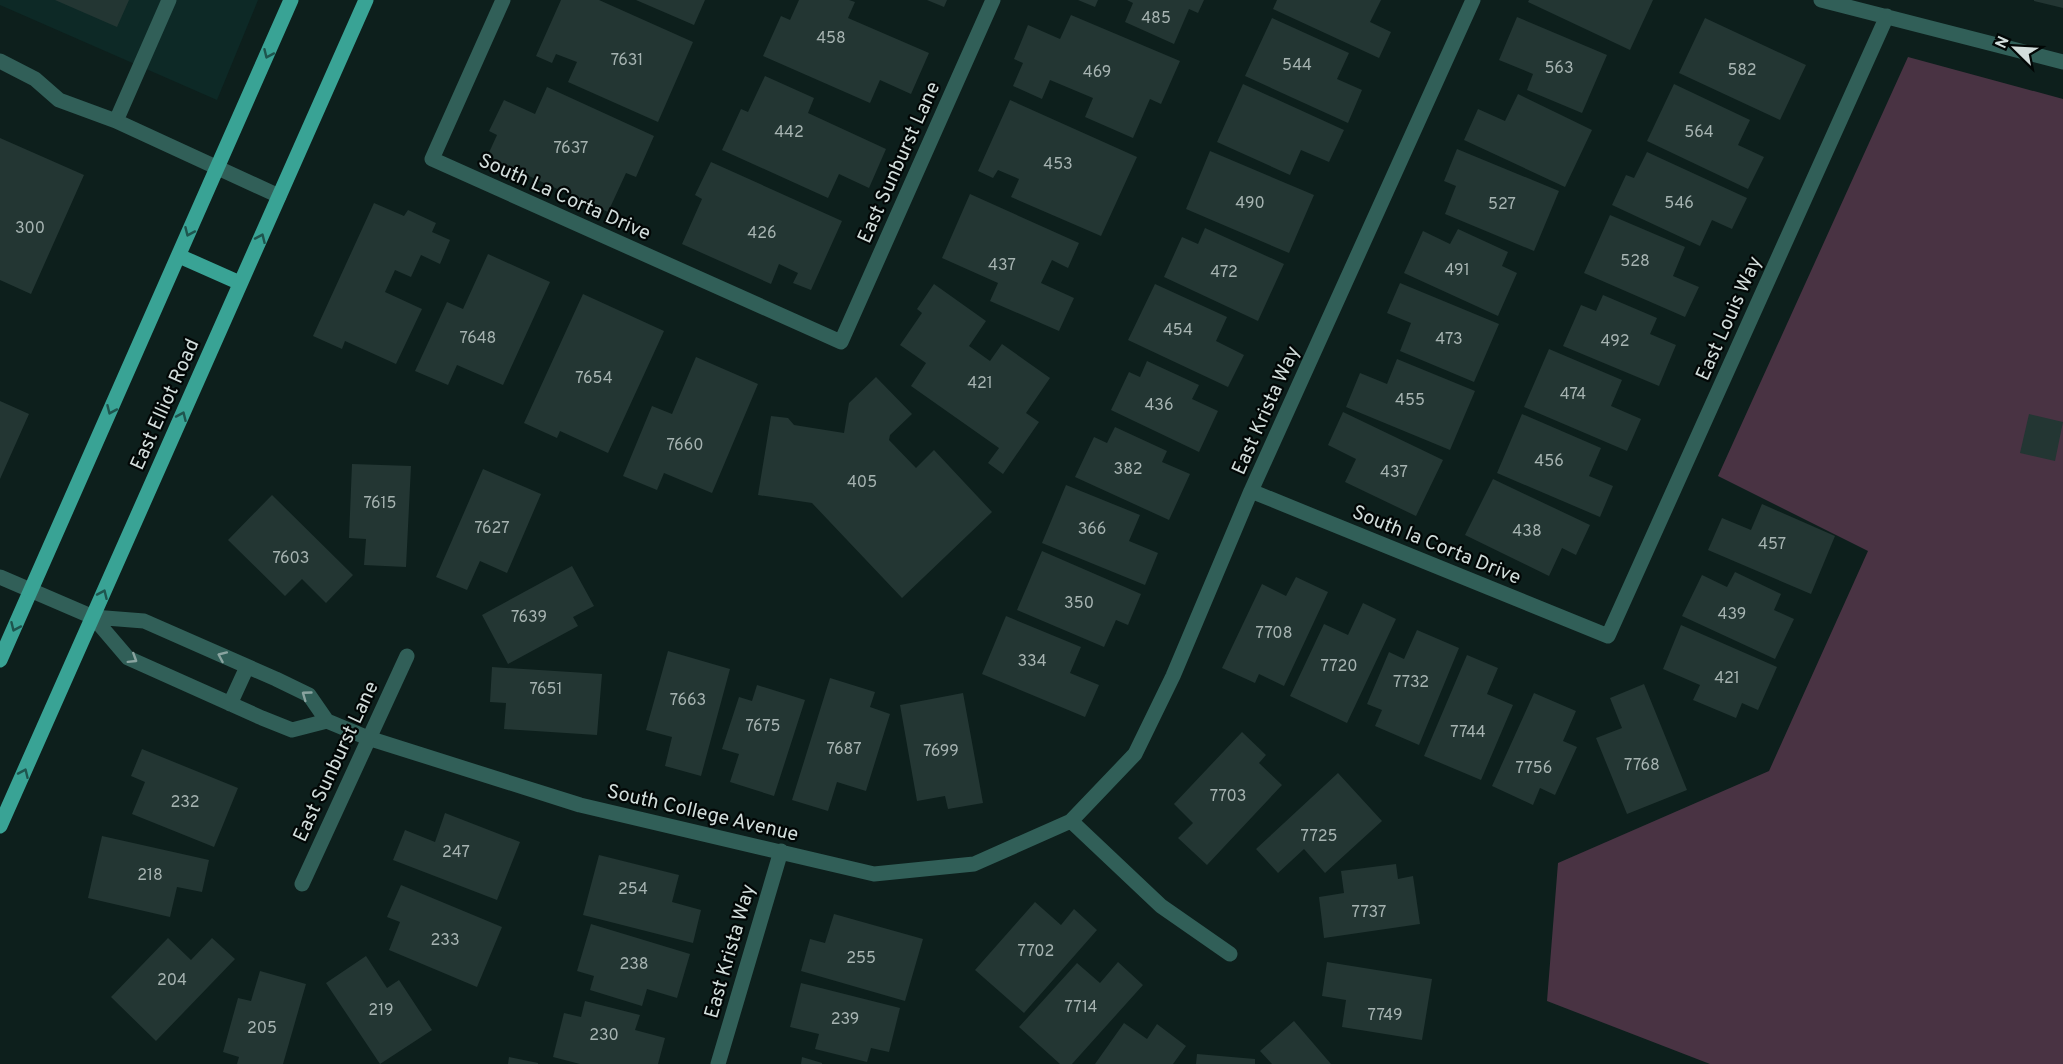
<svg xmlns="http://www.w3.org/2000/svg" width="2063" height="1064" viewBox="0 0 2063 1064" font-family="Overpass,sans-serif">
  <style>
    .built { fill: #0d2926 }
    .green { fill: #493343 }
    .building { fill: #233633 }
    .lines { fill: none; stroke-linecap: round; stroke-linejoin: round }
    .minor { stroke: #315f58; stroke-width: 15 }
    .major { stroke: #39a395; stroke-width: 15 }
    .oneway { stroke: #1e554e }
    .oneway2 { stroke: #8aa4a0 }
    .labels { text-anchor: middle; stroke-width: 4.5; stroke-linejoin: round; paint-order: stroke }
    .number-label { font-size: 16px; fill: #a6b3b1 }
    .street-label { font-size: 20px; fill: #d2dddb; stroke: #020706 }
  </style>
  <rect width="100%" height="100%" fill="#0d1f1c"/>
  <path class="built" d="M0 0H258L217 100 0 5Z"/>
  <path class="green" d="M1908 57 2063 99V1064H1710L1547 1001 1558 863 1769 771 1868 551 1718 476Z"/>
  <path class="building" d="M55 0H129L117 27Z
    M561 0H599L693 42 658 122 568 82 577 62 556 54 552 63 536 56Z
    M636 0H705L694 25Z
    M799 0H849L855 2 848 18 929 53 911 94 880 80 870 103 763 56 781 16 790 20Z
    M927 0H947L944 7Z
    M1078 0H1098L1095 7Z
    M1127 0H1204L1198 13 1189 9 1174 44 1125 22 1133 3Z
    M1277 0H1381L1370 22 1391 32 1379 58 1273 9Z
    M1529 0H1653L1630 50 1528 2Z
    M2034 0H2063V8L2034 1Z
    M1071 15 1180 61 1161 104 1150 99 1133 138 1085 117 1093 98 1050 80 1042 99 1013 86 1023 63 1014 59 1028 25 1060 39Z
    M1517 17 1607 55 1582 113 1527 90 1533 74 1499 60Z
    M1272 18 1349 53 1337 79 1362 90 1348 123 1245 76Z
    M1705 18 1806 65 1780 120 1679 73Z
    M765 76 814 98 808 113 886 149 869 188 839 174 828 198 722 150 741 109 748 112Z
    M1243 84 1344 130 1329 162 1301 150 1290 175 1217 142Z
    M1674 84 1750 120 1738 145 1764 157 1748 189 1647 141Z
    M547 87 654 136 636 177 626 173 608 212 487 157 497 135 489 131 504 100 535 114Z
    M1518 94 1592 130 1565 187 1464 140 1478 109 1505 121Z
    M1010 100 1137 157 1101 236 1011 197 1019 179 998 170 993 178 978 171Z
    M0 138 84 175 31 294 0 280Z
    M1457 149 1559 191 1534 251 1445 214 1456 186 1444 181Z
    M1210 151 1314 195 1289 253 1186 209Z
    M1647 152 1747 198 1732 229 1712 220 1700 246 1612 205 1626 175 1634 178Z
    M711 162 842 221 811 290 793 283 798 273 779 264 771 284 682 244 702 199 695 195Z
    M970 194 1079 243 1068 268 1052 260 1041 283 1074 298 1059 331 990 301 998 283 942 258Z
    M374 203 404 216 408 210 436 223 432 232 450 240 440 264 421 255 411 277 395 270 385 292 422 309 396 364 345 341 342 349 313 336Z
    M1610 215 1685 247 1673 276 1699 287 1685 317 1584 273Z
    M1205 228 1284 264 1258 321 1164 277 1182 237 1198 244Z
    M1458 229 1508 252 1502 266 1517 273 1498 316 1404 273 1423 231 1450 244Z
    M488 254 550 282 503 385 457 365 448 385 415 371 447 302 463 309Z
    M1400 283 1499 324 1474 382 1400 351 1411 323 1387 313Z
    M934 284 986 321 969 346 990 361 1002 344 1050 378 1026 413 1039 422 1003 474 988 463 999 448 911 386 926 363 900 345 922 313 917 309Z
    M1155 284 1227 317 1216 341 1244 355 1228 387 1128 340Z
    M583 294 664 331 608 453 560 431 557 438 524 423Z
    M1603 295 1657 318 1650 334 1676 345 1659 386 1563 346 1581 305 1596 311Z
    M1549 349 1622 380 1611 406 1641 419 1627 451 1524 407Z
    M696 357 758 384 712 493 664 473 657 490 623 476 652 406 672 414Z
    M1397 359 1475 391 1450 450 1346 407 1360 373 1387 384Z
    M1147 361 1199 385 1192 399 1218 411 1199 452 1111 410 1129 372 1140 377Z
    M876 377 912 414 890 435 889 440 916 468 934 450 992 512 902 598 812 503 758 495 771 416 788 418 794 425 844 433 849 403Z
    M0 401 29 414 0 479Z
    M1343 412 1443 460 1416 516 1345 482 1356 459 1328 445Z
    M1522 414 1601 448 1589 476 1613 486 1600 517 1497 473Z
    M2029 414 2063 422 2055 461 2020 453Z
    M1115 427 1167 451 1162 462 1190 474 1169 520 1075 477 1094 437 1107 443Z
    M352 464 411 466 406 567 364 565 366 539 349 538Z
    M483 469 541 494 507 573 480 561 467 590 436 577Z
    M1493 479 1590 525 1576 555 1562 548 1549 576 1465 535Z
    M1066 485 1140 515 1129 541 1158 553 1145 585 1042 543Z
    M272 495 353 575 326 603 302 579 285 596 228 540Z
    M1762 504 1835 536 1811 594 1708 550 1722 518 1751 530Z
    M1042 551 1141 594 1128 625 1116 620 1104 647 1017 610Z
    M572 566 594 606 573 617 578 626 508 664 482 615Z
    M1735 572 1781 594 1774 610 1794 619 1775 659 1682 616 1702 575 1727 587Z
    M1296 577 1328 592 1284 686 1259 674 1255 683 1222 668 1262 584 1286 596Z
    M1363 603 1396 619 1347 723 1290 696 1324 624 1348 635Z
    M1006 616 1081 647 1070 673 1099 685 1085 717 982 674Z
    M1681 625 1777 667 1758 710 1742 703 1736 718 1693 700 1700 685 1663 669Z
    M1417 630 1459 648 1419 745 1375 726 1382 710 1367 704 1389 652 1404 659Z
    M668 651 730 669 701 776 665 766 672 737 646 730Z
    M1467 655 1498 668 1487 694 1513 705 1481 780 1424 756Z
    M492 667 602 674 597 735 504 729 506 703 490 702Z
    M830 678 875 692 870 707 890 714 866 791 837 782 828 811 792 800Z
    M1644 684 1687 790 1627 814 1596 738 1622 728 1610 698Z
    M757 685 805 700 774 796 730 782 739 754 722 749 739 697 752 701Z
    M963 693 983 803 948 809 945 796 917 801 900 705Z
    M1534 693 1576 711 1563 741 1577 747 1555 795 1540 788 1533 805 1492 786Z
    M1242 732 1266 755 1259 763 1282 785 1207 865 1178 838 1193 823 1174 804Z
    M142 749 238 788 214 847 132 814 145 782 131 776Z
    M1338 773 1382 821 1325 873 1304 849 1278 873 1256 849Z
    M445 813 520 842 497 900 393 860 405 830 435 842Z
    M102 836 209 860 202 892 177 887 170 917 88 898Z
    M599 855 679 875 672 902 701 910 693 943 583 915Z
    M1396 864 1398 879 1413 876 1420 924 1324 938 1319 897 1344 893 1341 871Z
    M401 885 502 927 477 987 389 950 400 922 387 917Z
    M1035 902 1061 925 1074 909 1097 930 1024 1013 975 970Z
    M834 914 923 939 905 1001 801 971 810 939 825 943Z
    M591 924 690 954 677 998 647 989 642 1006 590 990 594 976 577 971Z
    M168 938 191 960 212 938 235 959 156 1041 111 997Z
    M366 956 387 988 399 980 432 1030 380 1064 326 983Z
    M1118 962 1143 985 1072 1064H1060L1019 1027 1077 963 1100 983Z
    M1327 962 1432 979 1422 1040 1342 1027 1346 1000 1322 996Z
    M260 971 306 984 283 1064H237L239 1057 223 1052 238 998 251 1001Z
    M801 983 900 1008 889 1052 871 1048 867 1062 815 1049 819 1034 790 1027Z
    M585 1001 640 1015 635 1030 665 1038 658 1064H580L553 1057 564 1013 581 1017Z
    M1294 1021 1331 1064H1272L1260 1051Z
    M1124 1023 1147 1039 1157 1024 1186 1046 1173 1064H1095Z
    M1197 1054 1255 1059V1064H1196Z
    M509 1057 538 1063V1064H508Z
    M802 1057 822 1063V1064H801Z"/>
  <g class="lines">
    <path class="minor" d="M503 0 432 159 841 342 993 0
      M1821 0 2063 62
      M0 61 35 79 59 100 116 121 279 196
      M116 121 169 0
      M1251 491 1608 636 1887 16
      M0 577 93 617 144 621 276 679 309 695 327 721 368 738 580 805 874 874 974 864 1071 821 1135 754 1173 676 1251 491 1473 0
      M93 617 128 658 262 718 292 730 327 721
      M230 704 247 667
      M1071 821 1161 906 1230 954
      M302 884 407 656
      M718 1064 781 851"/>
    <path class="major" d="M179 256 240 283
      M0 660 291 0
      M0 826 366 0"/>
  </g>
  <defs><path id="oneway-chevron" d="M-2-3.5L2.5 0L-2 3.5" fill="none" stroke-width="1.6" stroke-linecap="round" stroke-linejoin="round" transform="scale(1.5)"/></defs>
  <g class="oneway">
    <use href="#oneway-chevron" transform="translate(268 54) rotate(114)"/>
    <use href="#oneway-chevron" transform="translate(189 232) rotate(114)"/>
    <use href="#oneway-chevron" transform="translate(261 238) rotate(-66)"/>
    <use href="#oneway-chevron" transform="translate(111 410) rotate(114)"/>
    <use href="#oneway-chevron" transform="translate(182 416) rotate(-66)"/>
    <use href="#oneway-chevron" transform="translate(103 594) rotate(-66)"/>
    <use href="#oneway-chevron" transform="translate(15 627) rotate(114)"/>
    <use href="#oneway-chevron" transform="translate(24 773) rotate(-66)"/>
  </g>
  <g class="oneway2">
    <use href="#oneway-chevron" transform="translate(222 656) rotate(-156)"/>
    <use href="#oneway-chevron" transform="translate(133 659) rotate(32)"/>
    <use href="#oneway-chevron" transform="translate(306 695) rotate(-144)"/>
  </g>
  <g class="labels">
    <g class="number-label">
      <text x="1156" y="23">485</text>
      <text x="831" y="43">458</text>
      <text x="627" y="65">7631</text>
      <text x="1297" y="70">544</text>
      <text x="1559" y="73">563</text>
      <text x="1742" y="75">582</text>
      <text x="1097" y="77">469</text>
      <text x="789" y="137">442</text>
      <text x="1699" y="137">564</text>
      <text x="571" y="153">7637</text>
      <text x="1058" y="169">453</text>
      <text x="1250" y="208">490</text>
      <text x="1679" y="208">546</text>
      <text x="1502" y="209">527</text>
      <text x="30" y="233">300</text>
      <text x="762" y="238">426</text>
      <text x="1635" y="266">528</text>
      <text x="1002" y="270">437</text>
      <text x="1457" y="275">491</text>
      <text x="1224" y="277">472</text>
      <text x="1178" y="335">454</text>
      <text x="478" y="343">7648</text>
      <text x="1449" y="344">473</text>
      <text x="1615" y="346">492</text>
      <text x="594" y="383">7654</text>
      <text x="980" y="388">421</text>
      <text x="1573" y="399">474</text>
      <text x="1410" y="405">455</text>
      <text x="1159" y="410">436</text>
      <text x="685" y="450">7660</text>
      <text x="1549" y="466">456</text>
      <text x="1128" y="474">382</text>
      <text x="1394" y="477">437</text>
      <text x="862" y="487">405</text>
      <text x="380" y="508">7615</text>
      <text x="492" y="533">7627</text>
      <text x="1092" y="534">366</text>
      <text x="1527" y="536">438</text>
      <text x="1772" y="549">457</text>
      <text x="291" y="563">7603</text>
      <text x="1079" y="608">350</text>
      <text x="1732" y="619">439</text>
      <text x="529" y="622">7639</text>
      <text x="1274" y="638">7708</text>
      <text x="1032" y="666">334</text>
      <text x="1339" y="671">7720</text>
      <text x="1727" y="683">421</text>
      <text x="1411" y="687">7732</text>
      <text x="546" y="694">7651</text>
      <text x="688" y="705">7663</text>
      <text x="763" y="731">7675</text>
      <text x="1468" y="737">7744</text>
      <text x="844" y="754">7687</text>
      <text x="941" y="756">7699</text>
      <text x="1642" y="770">7768</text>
      <text x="1534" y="773">7756</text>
      <text x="1228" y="801">7703</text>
      <text x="185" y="807">232</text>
      <text x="1319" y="841">7725</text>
      <text x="456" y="857">247</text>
      <text x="150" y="880">218</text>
      <text x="633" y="894">254</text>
      <text x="1369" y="917">7737</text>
      <text x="445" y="945">233</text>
      <text x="1036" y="956">7702</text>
      <text x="861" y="963">255</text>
      <text x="634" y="969">238</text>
      <text x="172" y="985">204</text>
      <text x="1081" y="1012">7714</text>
      <text x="381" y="1015">219</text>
      <text x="1385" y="1020">7749</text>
      <text x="845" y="1024">239</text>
      <text x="262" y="1033">205</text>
      <text x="604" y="1040">230</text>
    </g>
    <g class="street-label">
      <text transform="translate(898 162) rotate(-66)" y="7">East Sunburst Lane</text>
      <text transform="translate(565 196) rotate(24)" y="7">South La Corta Drive</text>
      <text transform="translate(1728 318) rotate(-66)" y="7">East Louis Way</text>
      <text transform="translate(164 404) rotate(-66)" y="7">East Elliot Road</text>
      <text transform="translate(1265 410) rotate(-66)" y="7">East Krista Way</text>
      <text transform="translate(1437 544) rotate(22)" y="7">South la Corta Drive</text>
      <text transform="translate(335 761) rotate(-65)" y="7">East Sunburst Lane</text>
      <text transform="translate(703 812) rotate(13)" y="7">South College Avenue</text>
      <text transform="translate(729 951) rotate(-74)" y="7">East Krista Way</text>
    </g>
  </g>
  <g transform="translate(2015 48) rotate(294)" stroke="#020706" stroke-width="4.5" paint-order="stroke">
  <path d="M0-4.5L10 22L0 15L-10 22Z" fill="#d2dddb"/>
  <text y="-9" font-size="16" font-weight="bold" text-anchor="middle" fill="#d2dddb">N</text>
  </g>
</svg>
